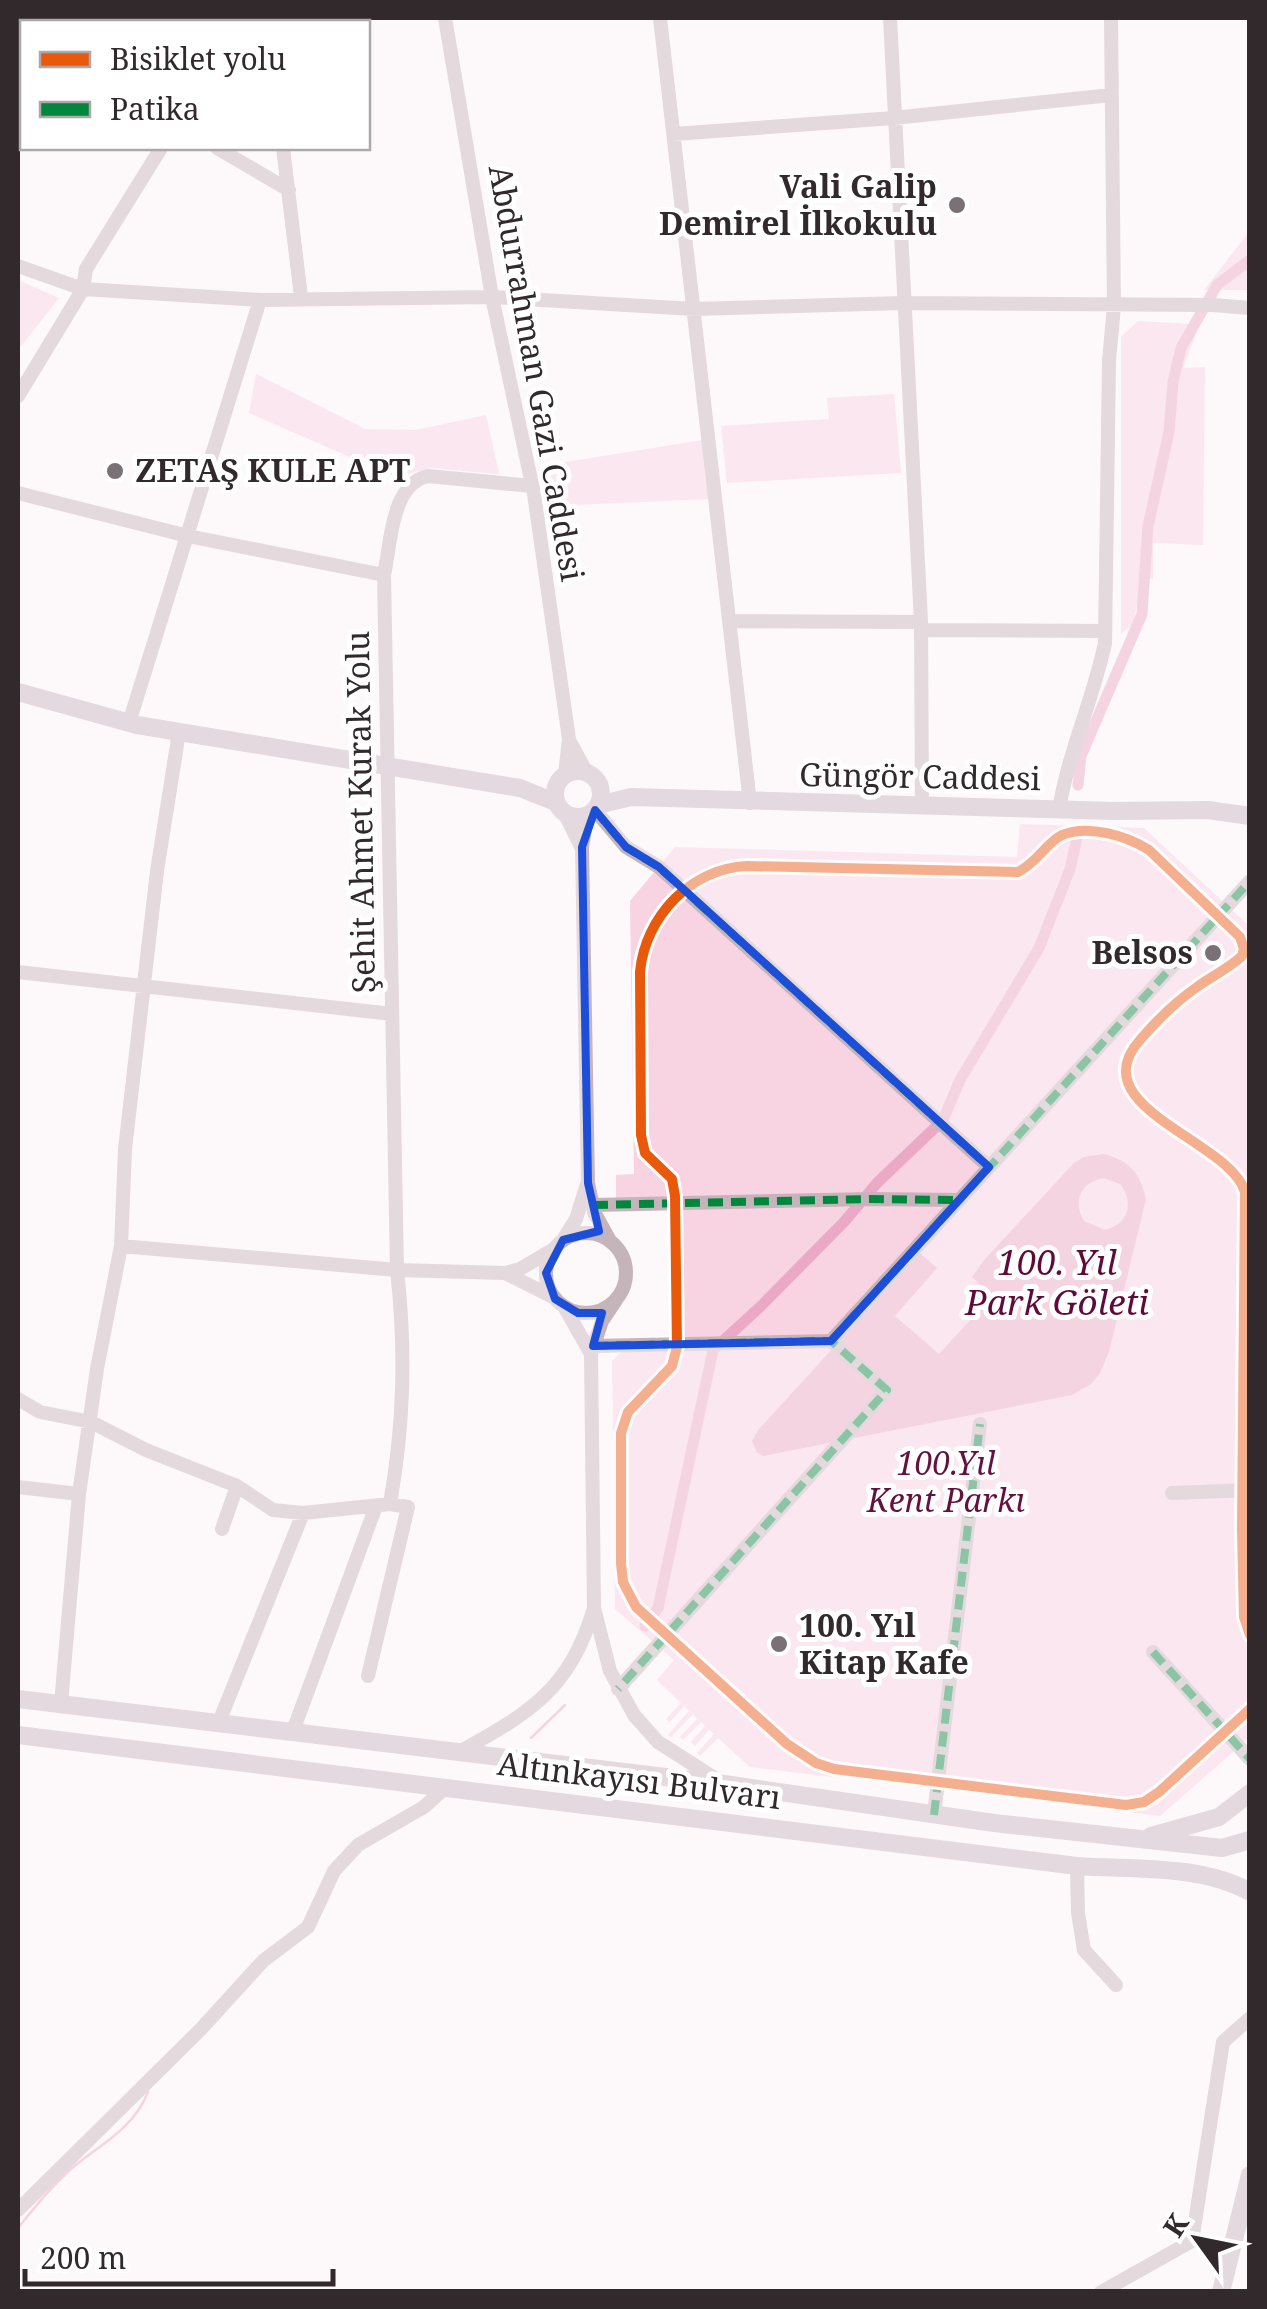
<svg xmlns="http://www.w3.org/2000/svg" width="1267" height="2309" viewBox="0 0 1267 2309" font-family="'Noto Serif',serif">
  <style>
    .green { fill: #f8d3e2 }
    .water { fill: #eca9c6; fill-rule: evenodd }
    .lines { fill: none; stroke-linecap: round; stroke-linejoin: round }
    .stream { stroke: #eca9c6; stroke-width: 2.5 }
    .canal { stroke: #eca9c6; stroke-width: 11 }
    .minor { stroke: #c6b4bb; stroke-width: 14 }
    .major { stroke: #c6b4bc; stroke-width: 18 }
    .quiet { stroke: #00873e; stroke-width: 8; stroke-dasharray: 15 8; stroke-linecap: butt }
    .cycleway-casing { stroke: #fff; stroke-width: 16 }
    .cycleway { stroke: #e8590c; stroke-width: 10 }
    .marked { fill: none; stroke: #1d4ed8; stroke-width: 8; stroke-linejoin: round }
    .poi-dot { fill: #797175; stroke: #fff; stroke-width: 4 }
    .labels { text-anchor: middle; stroke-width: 10; stroke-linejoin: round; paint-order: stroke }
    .poi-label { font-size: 32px; font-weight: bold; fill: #32292d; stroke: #fff; text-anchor: end }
    .street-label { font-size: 32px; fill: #32292d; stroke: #fff }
    .park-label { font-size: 32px; font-style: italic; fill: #64113d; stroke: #fff }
    .water-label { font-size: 35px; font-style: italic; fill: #5f0a39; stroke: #fff }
  </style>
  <rect width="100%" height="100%" fill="#fdf8fa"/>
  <path class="green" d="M1249 232V290H1204Z
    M18 280 59 298 18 350Z
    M1138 321 1191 324 1197 331 1183 368 1205 367 1203 545 1153 543V579L1142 580 1133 624 1121 634V337Z
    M256 374 365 429 416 430 486 415 499 474 430 468 396 477 249 413Z
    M894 394 901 473 727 483 721 426 829 419 827 398Z
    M703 440 710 499 551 506 547 465Z
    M1020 824 1144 828 1249 926V1738L1160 1816 750 1767 718 1738 700 1756 697 1753 714 1734 709 1730 695 1746 691 1742 705 1726 701 1722 683 1740 680 1737 697 1719 693 1714 671 1737 668 1735 689 1711 684 1706 670 1722 666 1719 681 1703 657 1680 674 1660 615 1609 612 1361 625 1349 673 1348 670 1199H616V1175L634 1174 630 901 675 847 1017 857Z"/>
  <path class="water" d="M1104 1154C1130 1161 1140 1173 1146 1199L1109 1352 1100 1373 1091 1384 1072 1395 763 1456 757 1452 752 1441 758 1430 920 1253 937 1268 895 1316 939 1354 992 1296 972 1277 984 1260 1074 1163 1084 1157ZM1104 1178 1120 1184C1135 1203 1128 1224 1105 1230L1084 1221C1072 1201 1081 1182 1104 1178Z"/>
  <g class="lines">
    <path class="stream" d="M531 1738 565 1705
      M18 2228C35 2207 51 2187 71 2169 100 2144 133 2130 148 2092"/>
    <path class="canal" d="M1078 785 1081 756 1142 614 1148 526 1169 432 1173 382 1181 348 1217 285 1250 260
      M645 1626 658 1608 713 1350 760 1307 844 1222 877 1183 943 1120 960 1080 1039 948 1070 869 1077 838"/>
    <path class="minor" d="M262 18 263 22
      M445 18 492 297 534 494 569 739 565 775
      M660 18 750 803
      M890 18 921 622 922 806
      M86 22 90 18
      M18 28 22 31
      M18 128 22 120
      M674 134 894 118 1111 95
      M217 148 289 190
      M283 148 301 297
      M18 266 83 289 260 300 492 297 694 309 903 303 1213 305 1250 308
      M18 396 83 289 86 269 161 148
      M532 486 428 476C391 484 391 543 384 575L397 1270 505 1273 520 1269 554 1249
      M18 493 188 536 384 575
      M731 621 921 622
      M921 630 1104 631
      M129 723 260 300
      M569 740 587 773
      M595 810 626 847 659 867 989 1167
      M1059 810C1068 753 1093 700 1105 643L1109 361 1114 306 1111 18
      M565 814 581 847
      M587 816 582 847 588 1183 594 1212 610 1241
      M18 972 392 1014
      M593 1205 871 1199 959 1200
      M546 1273a40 40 0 1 1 80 0a40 40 0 1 1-80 0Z
      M563 1240 576 1219 587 1184
      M121 1246 397 1270C406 1351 404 1424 390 1504
      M505 1273 553 1297
      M616 1300 602 1321 591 1354 594 1608 610 1671 634 1715 658 1742 719 1781
      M565 1308 591 1354
      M831 1341 1250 881
      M593 1346 831 1341 887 1390 618 1689
      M18 1399 40 1412 91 1422 146 1450 237 1486 273 1510 303 1513 390 1504 408 1507 368 1676
      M18 1487 79 1494
      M1172 1493 1250 1490
      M222 1529 237 1486
      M1153 1652 1250 1759
      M61 1704 79 1494 97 1369 121 1246 125 1149 157 871 179 732
      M219 1722 303 1513
      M293 1731 376 1506
      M459 1752C530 1713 570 1689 594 1608
      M934 1815 980 1424
      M1077 1866 1078 1913 1084 1950 1116 1985
      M18 2210 201 2029 263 1961 308 1927 334 1871 358 1845 424 1807 446 1787
      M1101 2292 1192 2241 1223 2042 1250 2018"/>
    <path class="major" d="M18 692 137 725 520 788 555 802
      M555 794a23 23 0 1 1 46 0a23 23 0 1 1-46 0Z
      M598 805 631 797 1115 811 1208 810 1250 816
      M18 1699 724 1784 994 1823 1222 1848 1250 1840
      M18 1735 1077 1866C1133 1870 1200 1864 1250 1892
      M1151 1836 1219 1817 1250 1793
      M1221 2292 1250 2175"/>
    <path class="quiet" d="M595 810 626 847 659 867 989 1167
      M593 1205 871 1199 959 1200
      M831 1341 1250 881
      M593 1346 831 1341 887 1390 618 1689
      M1153 1652 1250 1759
      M934 1815 980 1424"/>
    <g class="cycleway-casing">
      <path id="cycleway" d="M1250 1635 1244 1617 1242 1530 1245 1192C1230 1140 1080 1108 1140 1040 1157 1020 1177 1001 1197 987 1212 976 1228 969 1242 956L1244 949 1240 937 1149 850C1127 836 1088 824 1062 835 1047 842 1038 862 1018 872L747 866C691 868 645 917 640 972L641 1135 645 1153 672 1179 675 1196 677 1347 672 1366 628 1412 621 1433V1563L623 1582 636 1607 787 1744 816 1763 834 1769 1126 1805 1144 1802 1159 1792 1250 1709"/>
    </g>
    <use href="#cycleway" class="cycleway"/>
  </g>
  <path d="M0 0H1267V2309H0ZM595 810 626 847 659 867 989 1167 831 1341 593 1346 602 1313H578L555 1299 546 1273 563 1240 599 1231 588 1183 582 847Z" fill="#fdf8fa" fill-opacity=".55" fill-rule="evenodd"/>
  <path class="marked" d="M595 810 626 847 659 867 989 1167 831 1341 593 1346 602 1313H578L555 1299 546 1273 563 1240 599 1231 588 1183 582 847Z"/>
  <g class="poi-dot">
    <circle cx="957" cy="205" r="10"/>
    <circle cx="115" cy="471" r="10"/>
    <circle cx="1213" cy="953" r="10"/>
    <circle cx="779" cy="1644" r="10"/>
  </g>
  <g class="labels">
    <g class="poi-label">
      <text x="937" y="198">Vali Galip<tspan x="937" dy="37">Demirel İlkokulu</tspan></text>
      <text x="135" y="482" text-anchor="start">ZETAŞ KULE APT</text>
      <text x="1193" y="964">Belsos</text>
      <text x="799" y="1637" text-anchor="start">100. Yıl<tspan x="799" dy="37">Kitap Kafe</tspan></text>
    </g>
    <g class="street-label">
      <text transform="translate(536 373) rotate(80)" y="11">Abdurrahman Gazi Caddesi</text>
      <text transform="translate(920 777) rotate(1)" y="11">Güngör Caddesi</text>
      <text transform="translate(361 812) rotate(-91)" y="11">Şehit Ahmet Kurak Yolu</text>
      <text transform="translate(639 1781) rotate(7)" y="11">Altınkayısı Bulvarı</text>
    </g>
    <g class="park-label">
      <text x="946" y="1475">100.Yıl<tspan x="946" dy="37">Kent Parkı</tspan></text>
    </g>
    <g class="water-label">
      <text x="1057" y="1275">100. Yıl<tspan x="1057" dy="40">Park Göleti</tspan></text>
    </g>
  </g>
  <rect width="1267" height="2309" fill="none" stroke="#32292d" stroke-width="40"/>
  <rect x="20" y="20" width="350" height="130" fill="#ffffff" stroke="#ada9ab" stroke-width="2.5"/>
  <rect x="40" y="52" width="50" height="15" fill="#e8590c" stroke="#ada9ab" stroke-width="2.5"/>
  <text x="110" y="70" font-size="30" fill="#32292d">Bisiklet yolu</text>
  <rect x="40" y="102" width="50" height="15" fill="#00873e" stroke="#ada9ab" stroke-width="2.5"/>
  <text x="110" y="120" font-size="30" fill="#32292d">Patika</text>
  <g transform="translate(1197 2239) rotate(303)" stroke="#ffffff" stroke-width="8" paint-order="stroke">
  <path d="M0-8L18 38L0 25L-18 38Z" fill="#32292d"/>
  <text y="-15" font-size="28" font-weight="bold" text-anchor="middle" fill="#32292d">K</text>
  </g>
  <path d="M25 2269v15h308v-15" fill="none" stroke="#32292d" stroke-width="5"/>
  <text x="40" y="2269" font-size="30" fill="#32292d" stroke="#ffffff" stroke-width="8" paint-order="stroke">200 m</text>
</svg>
